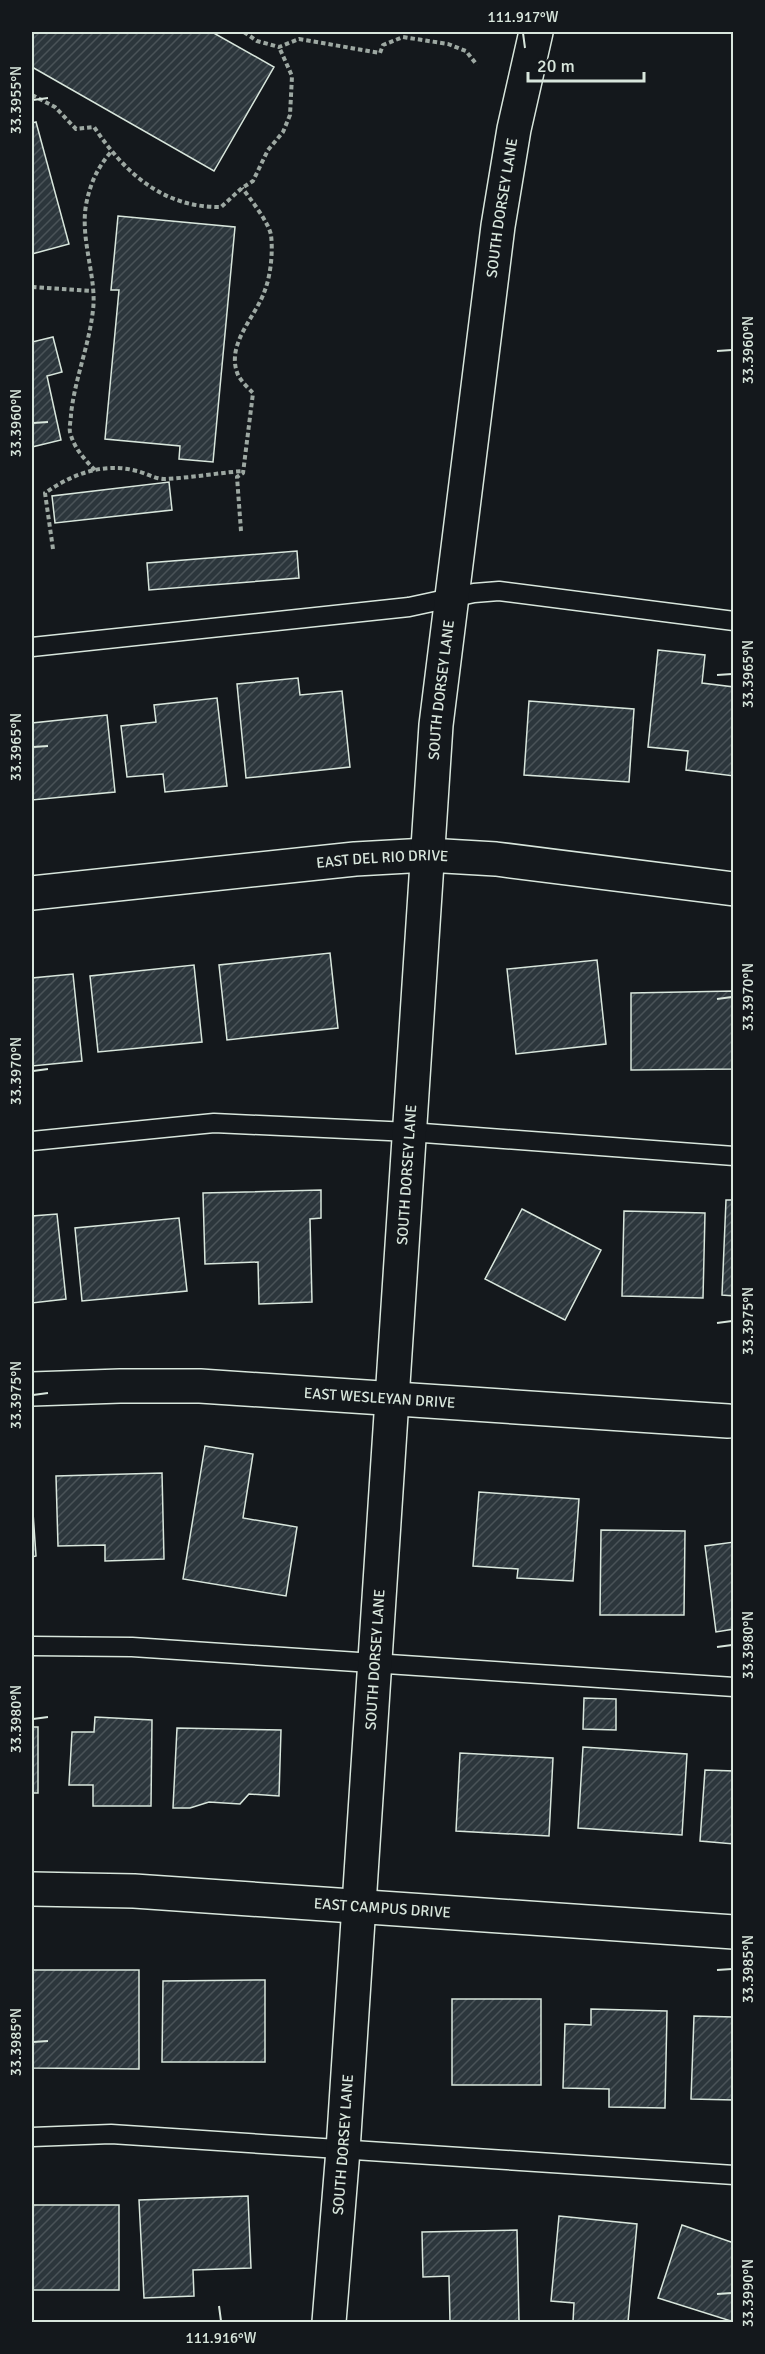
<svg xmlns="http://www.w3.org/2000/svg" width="765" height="2354" viewBox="0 0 765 2354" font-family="Signika,sans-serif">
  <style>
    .building { fill: url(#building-hatch); stroke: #d8e6dc; stroke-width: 1.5 }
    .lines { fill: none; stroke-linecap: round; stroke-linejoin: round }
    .lane-casing { stroke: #d8e6dc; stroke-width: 21 }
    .street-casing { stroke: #d8e6dc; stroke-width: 36 }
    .secondary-casing { stroke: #d8e6dc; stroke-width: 36 }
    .path { stroke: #9da8a2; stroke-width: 4; stroke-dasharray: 4.5 3; stroke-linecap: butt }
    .lane { stroke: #14181c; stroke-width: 18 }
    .street { stroke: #14181c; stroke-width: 33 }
    .secondary { stroke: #14181c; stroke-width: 33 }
    .ticks { fill: none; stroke: #d8e6dc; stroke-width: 2 }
    .labels { text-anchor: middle; stroke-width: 4.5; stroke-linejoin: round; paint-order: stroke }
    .street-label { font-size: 15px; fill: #d8e6dc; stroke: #14181c }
    .neatline { fill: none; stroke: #d8e6dc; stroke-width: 2 }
    .ticks-label { font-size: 15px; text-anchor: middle; fill: #d8e6dc }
  </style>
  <defs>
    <pattern id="building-hatch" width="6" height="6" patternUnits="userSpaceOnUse" patternTransform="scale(1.5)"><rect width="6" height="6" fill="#2c363c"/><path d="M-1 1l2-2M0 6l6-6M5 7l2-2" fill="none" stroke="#4a5358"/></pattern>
  </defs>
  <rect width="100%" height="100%" fill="#14181c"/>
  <path class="building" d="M32 32H212L274 67 214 171 32 67Z
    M36 122 69 244 32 254V123Z
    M118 216 235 227 213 462 179 459 180 446 105 439 119 290H111Z
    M53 337 62 372 47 376 61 440 32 447V342Z
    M169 482 172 510 55 523 52 496Z
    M297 551 299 578 149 590 147 563Z
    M658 650 705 655 702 683 734 687V776L686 770 688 751 648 747Z
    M298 678 300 695 342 691 350 767 246 778 237 684Z
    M217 698 227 786 165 792 163 774 127 777 121 726 156 722 154 705Z
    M529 701 634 709 629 782 524 775Z
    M107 715 115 792 32 800V723Z
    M330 953 338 1028 227 1040 219 965Z
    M597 960 606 1044 516 1054 507 969Z
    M194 965 202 1042 98 1052 90 976Z
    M73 974 82 1061 32 1066V978Z
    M734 991V1069L631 1070V993Z
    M321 1190V1218L310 1219 312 1302 259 1304 258 1262 205 1264 203 1193Z
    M726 1200H734V1296L722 1295Z
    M522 1209 601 1250 565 1320 485 1279Z
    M624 1211 705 1213 703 1298 622 1296Z
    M57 1214 66 1299 32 1303V1216Z
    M179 1218 187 1291 82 1301 75 1228Z
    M205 1446 253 1454 243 1518 297 1527 286 1596 183 1579Z
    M162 1473 164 1559 105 1561V1545L58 1546 56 1476Z
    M479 1492 579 1499 573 1581 517 1578 518 1569 473 1566Z
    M32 1498 36 1556 32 1557Z
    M601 1530 685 1531 684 1615H600Z
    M734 1542V1629L716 1632 705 1546Z
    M584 1698 616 1699V1730L583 1729Z
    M95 1717 152 1720 151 1806H93V1785H69L72 1732H94Z
    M32 1727H38V1793H32Z
    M177 1728 281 1730 279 1796 249 1794 240 1804 209 1802 190 1808H173Z
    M583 1747 687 1754 682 1835 578 1828Z
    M460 1753 553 1758 549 1836 456 1831Z
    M705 1770 734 1771V1844L700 1841Z
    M33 1970H139V2069L33 2068Z
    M265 1980V2062H162L163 1981Z
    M452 1999H541V2085H452Z
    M591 2009 667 2011 665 2108 609 2107V2089L563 2088 565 2024 591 2025Z
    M694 2016 734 2017V2100L691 2099Z
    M248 2196 251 2268 193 2270 194 2296 144 2298 139 2200Z
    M32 2205H119V2290H32Z
    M559 2216 637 2224 628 2322 573 2321 574 2303 551 2301Z
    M682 2225 734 2243V2322L658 2298Z
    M517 2230 519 2322H450L449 2276 423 2277 422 2232Z"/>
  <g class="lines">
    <g class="lane-casing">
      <path id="lane" d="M32 647 409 607 474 593 499 591 734 621
        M32 1141 214 1123 410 1132 734 1156
        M32 1646 132 1647 734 1687
        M32 2137 111 2134 734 2175"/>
    </g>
    <g class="street-casing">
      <g id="street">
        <path id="s1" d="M32 893 355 859 427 855 496 859 734 889"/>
        <path id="s2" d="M32 1389 120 1386H200L728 1421"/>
        <path id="s3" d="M32 1889 134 1891 734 1932"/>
      </g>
    </g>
    <g class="secondary-casing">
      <g id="secondary">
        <path id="s4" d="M329 2322 343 2150 436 725 498 226 514 129 536 32"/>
      </g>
    </g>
    <path class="path" d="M244 32 257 41 279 47 299 39 380 53 383 45 403 37 448 44 466 51 477 65
      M32 95 55 107 76 129 94 127C125 173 163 208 221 207L242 188 253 181 268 150 283 132 290 115 292 76 279 47
      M32 287 92 291
      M95 470C84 459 74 448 70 432 69 427 71 420 71 414 75 378 89 346 93 310 97 278 80 240 86 205 90 184 97 168 111 152
      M241 531 237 477 243 473 253 393C248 388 241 381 238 375 225 344 256 317 265 290 271 274 273 251 271 235 269 223 250 198 242 188
      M53 549 45 493C72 474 104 462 137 471 146 473 155 479 164 479 190 478 217 473 243 471"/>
    <use href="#lane" class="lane"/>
    <use href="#street" class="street"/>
    <use href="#secondary" class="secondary"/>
  </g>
  <path class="ticks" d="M523 33 525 48M33 100 48 98M717 351 732 350M33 423 48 422M717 675 732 674M33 747 48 746M717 999 732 997M33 1071 48 1069M717 1323 732 1321M33 1395 48 1393M717 1647 732 1645M33 1719 48 1717M717 1970 732 1969M33 2042 48 2041M717 2294 732 2293M219 2306 221 2321"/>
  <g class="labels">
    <g class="street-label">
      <text dy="5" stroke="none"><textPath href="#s4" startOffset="2122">SOUTH DORSEY LANE</textPath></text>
      <text dy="5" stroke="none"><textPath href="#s4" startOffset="1636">SOUTH DORSEY LANE</textPath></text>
      <text dy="5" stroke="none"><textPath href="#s1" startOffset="352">EAST DEL RIO DRIVE</textPath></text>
      <text dy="5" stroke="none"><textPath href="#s4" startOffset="1150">SOUTH DORSEY LANE</textPath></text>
      <text dy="5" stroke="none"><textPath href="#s2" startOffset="348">EAST WESLEYAN DRIVE</textPath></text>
      <text dy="5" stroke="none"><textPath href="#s4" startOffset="664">SOUTH DORSEY LANE</textPath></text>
      <text dy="5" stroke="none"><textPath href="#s3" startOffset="351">EAST CAMPUS DRIVE</textPath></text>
      <text dy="5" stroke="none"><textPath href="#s4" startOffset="178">SOUTH DORSEY LANE</textPath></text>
    </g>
  </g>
  <rect width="765" height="2354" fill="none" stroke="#14181c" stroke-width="66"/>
  <path d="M528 72v9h116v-9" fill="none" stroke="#d8e6dc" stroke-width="3"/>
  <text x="537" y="72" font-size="18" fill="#d8e6dc" stroke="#14181c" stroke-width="4.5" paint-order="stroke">20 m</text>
  <rect x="33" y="33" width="699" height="2288" class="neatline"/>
  <g class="ticks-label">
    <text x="523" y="22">111.917°W</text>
    <text transform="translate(16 100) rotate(-90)" y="5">33.3955°N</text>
    <text transform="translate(748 350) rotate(-90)" y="5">33.3960°N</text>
    <text transform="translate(16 423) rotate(-90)" y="5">33.3960°N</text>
    <text transform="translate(748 674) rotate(-90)" y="5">33.3965°N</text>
    <text transform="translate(16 747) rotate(-90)" y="5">33.3965°N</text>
    <text transform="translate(748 997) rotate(-90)" y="5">33.3970°N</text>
    <text transform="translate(16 1071) rotate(-90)" y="5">33.3970°N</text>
    <text transform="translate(748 1321) rotate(-90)" y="5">33.3975°N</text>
    <text transform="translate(16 1395) rotate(-90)" y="5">33.3975°N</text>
    <text transform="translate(748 1645) rotate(-90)" y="5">33.3980°N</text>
    <text transform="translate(16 1719) rotate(-90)" y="5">33.3980°N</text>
    <text transform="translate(748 1969) rotate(-90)" y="5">33.3985°N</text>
    <text transform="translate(16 2042) rotate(-90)" y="5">33.3985°N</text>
    <text transform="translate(748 2293) rotate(-90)" y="5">33.3990°N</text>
    <text x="221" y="2343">111.916°W</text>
  </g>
</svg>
